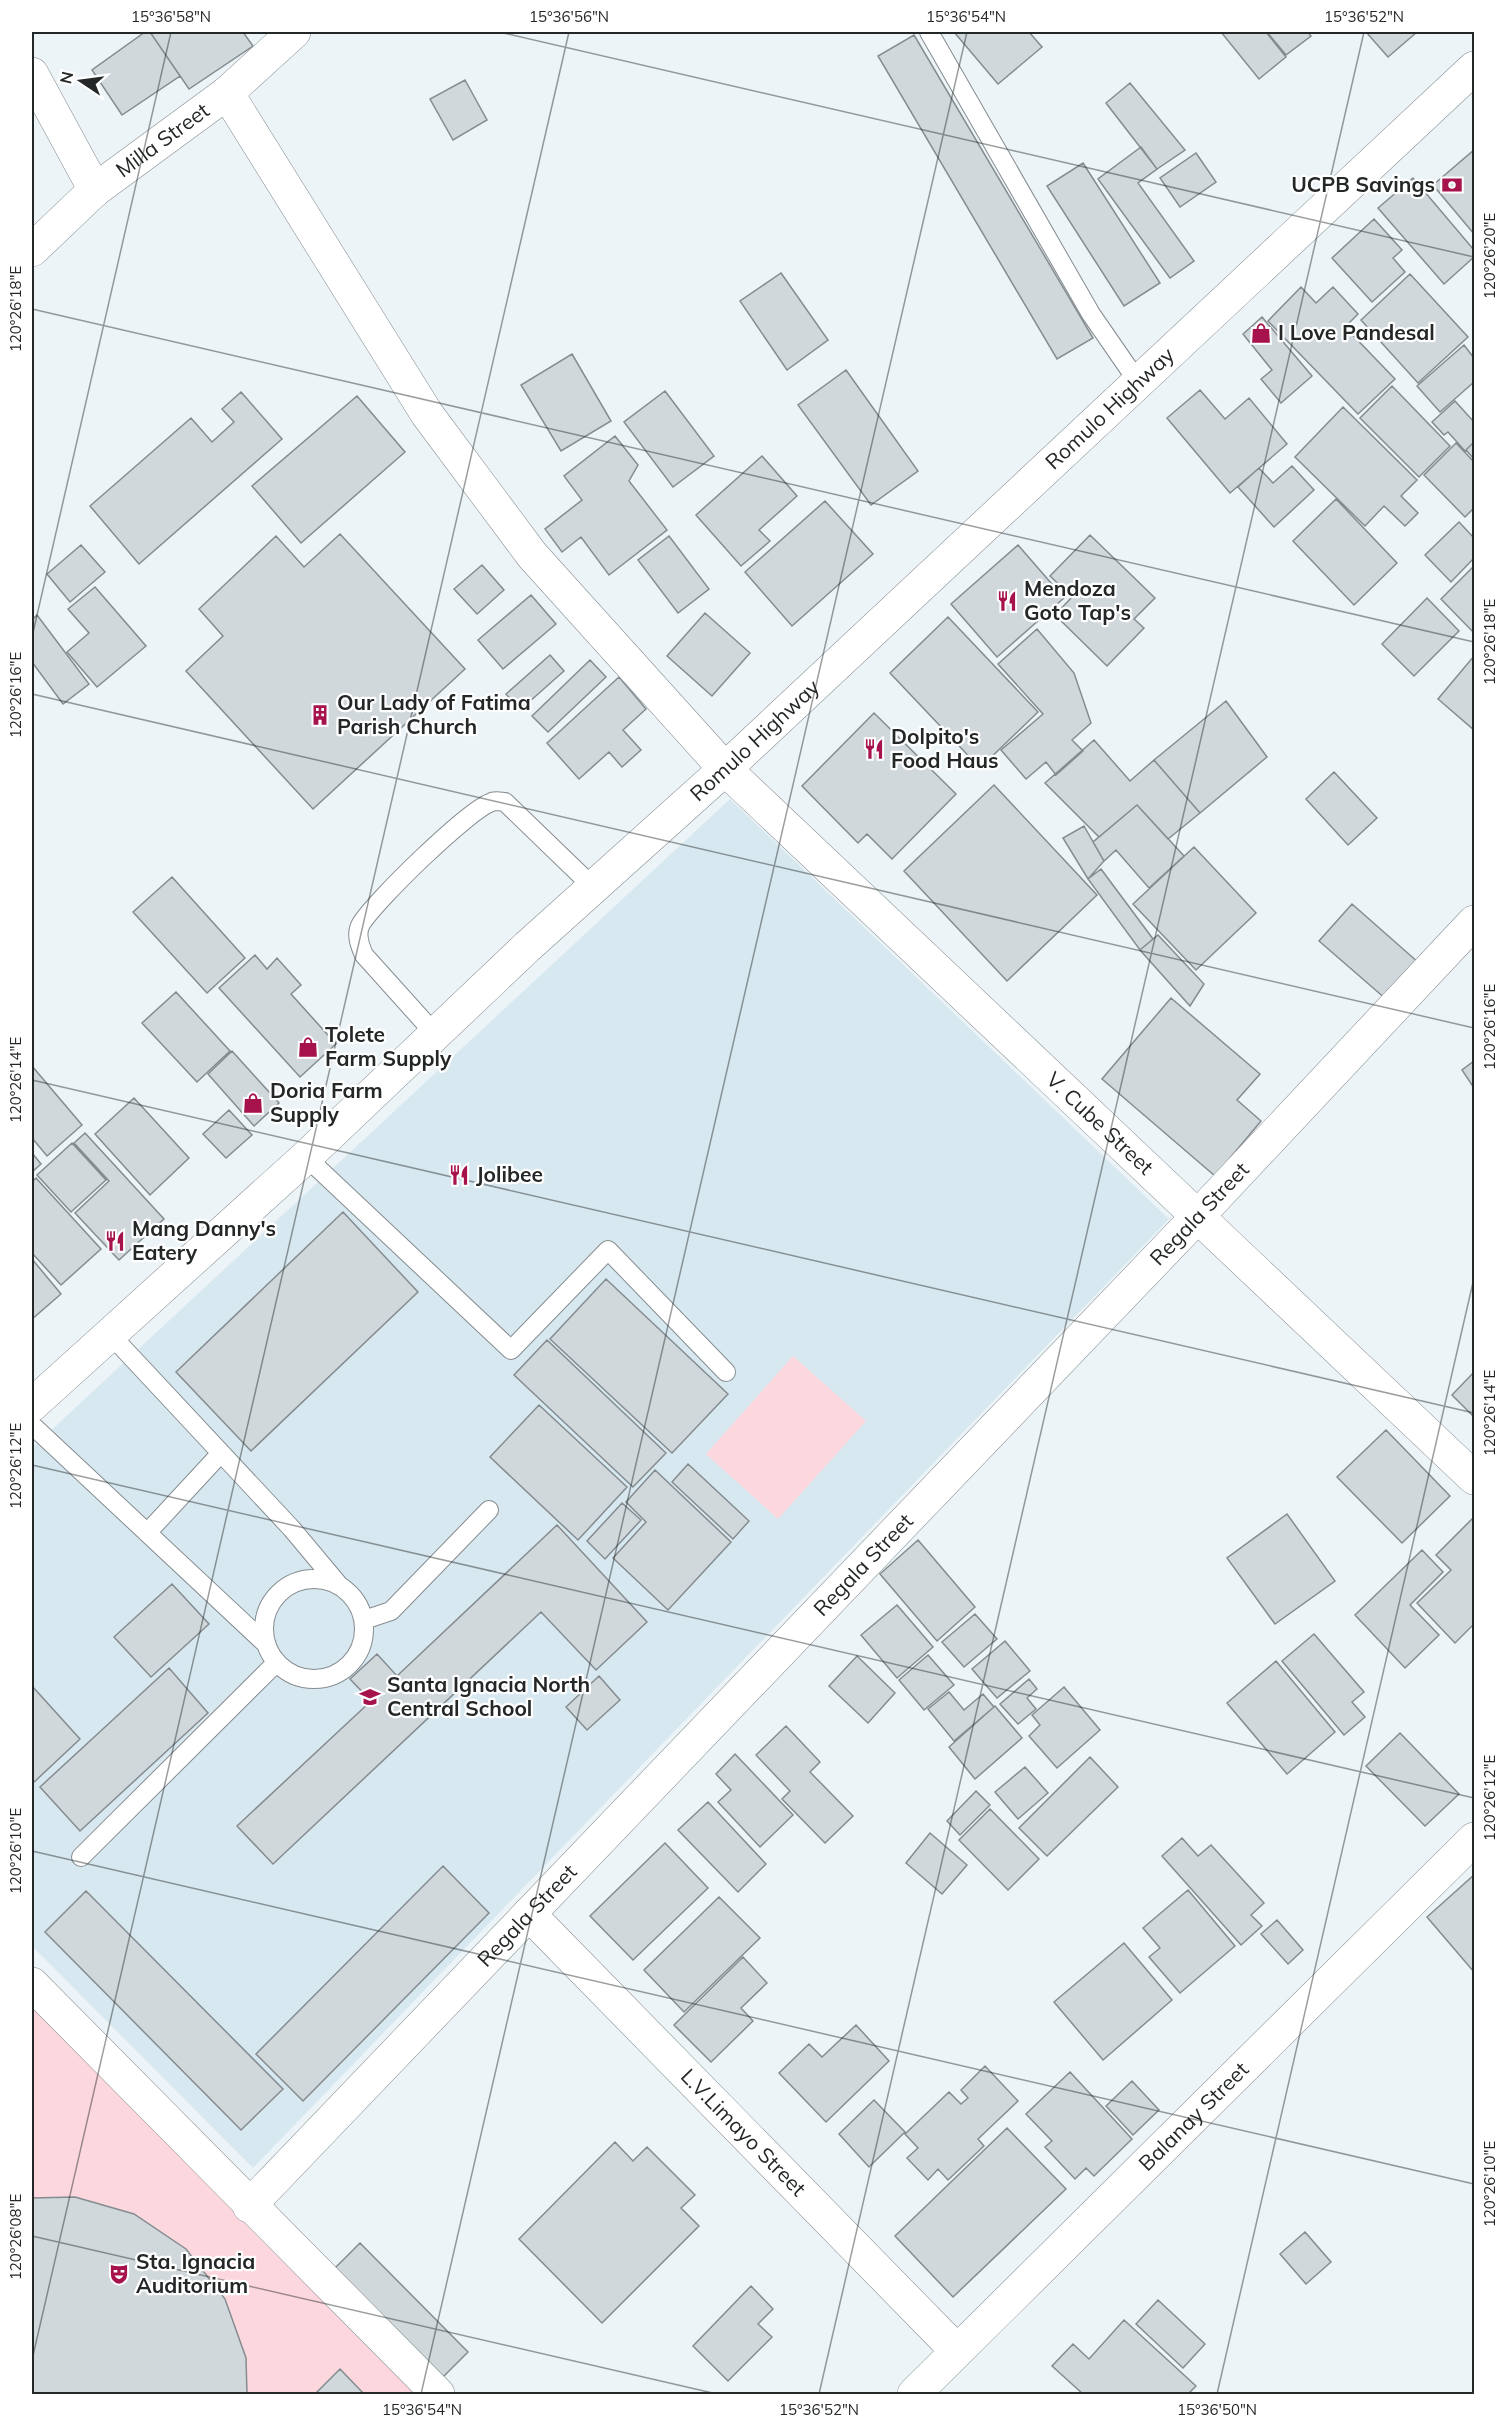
<svg xmlns="http://www.w3.org/2000/svg" width="1506" height="2426" viewBox="0 0 1506 2426" font-family="Mulish,sans-serif">
  <style>
    .built { fill: #d8e8f0 }
    .green { fill: #fcd8de }
    .building { fill: #d0d8dc; stroke: #858c8f; stroke-width: 1.5 }
    .lines { fill: none; stroke-linecap: round; stroke-linejoin: round }
    .service-casing { stroke: #858c90; stroke-width: 20 }
    .minor-casing { stroke: #858c90; stroke-width: 34 }
    .trunk-casing { stroke: #858c90; stroke-width: 34 }
    .service { stroke: #fff; stroke-width: 18 }
    .minor { stroke: #fff; stroke-width: 33 }
    .trunk { stroke: #fff; stroke-width: 33 }
    .ticks { fill: none; stroke: #242728; stroke-width: 1.5; stroke-opacity: 0.45 }
    .labels { text-anchor: middle; stroke-width: 4.5; stroke-linejoin: round; paint-order: stroke }
    .street-label { font-size: 21px; fill: #242728; stroke: #fff }
    .poi-label { font-size: 21px; font-weight: bold; fill: #242728; stroke: #fff; text-anchor: start }
    .neatline { fill: none; stroke: #242728; stroke-width: 2 }
    .ticks-label { font-size: 15px; text-anchor: middle; fill: #242728 }
  </style>
  <rect width="100%" height="100%" fill="#ecf4f8"/>
  <path class="built" d="M730 799 1169 1219 253 2168 32 1946V1448Z"/>
  <path class="green" d="M793 1356 866 1421 778 1519 706 1454Z
    M32 1987 433 2394H32Z"/>
  <path class="building" d="M145 32H150L180 76 122 115 92 70Z
    M150 32H243L253 46 189 89Z
    M954 32H1029L1042 47 998 84Z
    M1221 32H1266L1286 57 1259 79Z
    M1267 32H1308L1311 36 1286 55Z
    M1366 32H1417L1388 57Z
    M914 35 1093 338 1057 359 878 56Z
    M465 80 487 120 453 140 430 99Z
    M1130 83 1185 150 1157 169 1106 103Z
    M1141 147 1157 169 1138 183 1194 261 1170 278 1098 179Z
    M1474 150V234L1433 185Z
    M1196 153 1216 182 1180 207 1160 178Z
    M1083 163 1160 283 1124 306 1047 186Z
    M1413 178 1474 250V257L1444 284 1378 208Z
    M1374 219 1402 250 1393 258 1405 272 1372 302 1332 258Z
    M781 273 828 340 787 370 740 301Z
    M1410 274 1468 337 1418 383 1361 320Z
    M1301 287 1316 303 1333 287 1358 314 1345 327 1395 379 1358 414 1268 321Z
    M1262 317 1312 376 1281 403 1261 379 1272 370 1243 334Z
    M1464 345 1474 358V382L1440 412 1417 386Z
    M572 354 611 421 561 451 521 385Z
    M846 370 918 471 871 505 798 405Z
    M1392 386 1450 446 1419 477 1360 418Z
    M1200 390 1225 419 1249 398 1287 444 1230 493 1167 418Z
    M665 391 714 456 673 487 624 422Z
    M241 392 282 439 139 564 90 506 191 418 212 442 234 422 222 409Z
    M357 396 405 452 301 543 252 486Z
    M1455 401 1474 422V442L1465 451 1448 432 1444 435 1432 422Z
    M1343 407 1417 480 1401 496 1418 513 1405 526 1384 506 1365 526 1295 457Z
    M615 436 638 465 629 481 667 530 609 575 581 537 562 552 545 529 582 500 564 476Z
    M1474 442V459L1466 450Z
    M1456 443 1474 462V508L1465 517 1424 475Z
    M762 456 797 496 759 530 770 541 741 566 696 515Z
    M1292 466 1314 490 1274 527 1238 487 1259 468 1273 483Z
    M1336 499 1397 563 1354 605 1293 541Z
    M825 501 873 554 792 626 745 572Z
    M1459 522 1474 538V558L1451 582 1425 555Z
    M340 534 465 669 313 809 186 671 223 636 199 609 276 536 304 567Z
    M1090 535 1155 598 1134 619 1144 628 1107 666 1055 615 1072 597 1050 576Z
    M669 536 709 589 678 613 638 560Z
    M81 545 105 572 70 602 47 574Z
    M1018 545 1064 598 997 657 951 604Z
    M482 565 504 590 477 614 454 589Z
    M1474 566V633L1441 599Z
    M95 587 146 646 97 687 67 652 89 633 68 609Z
    M531 595 556 624 503 669 478 640Z
    M1427 598 1459 631 1414 676 1382 644Z
    M705 613 750 653 712 696 667 656Z
    M37 615 89 684 63 704 32 662V620Z
    M948 617 1038 712 980 768 890 673Z
    M1037 629 1074 673 1091 723 1072 740 1083 751 1056 775 1046 762 1026 779 1001 750 1043 714 998 664Z
    M550 655 564 671 520 710 506 694Z
    M1474 656V730L1438 699Z
    M590 660 606 677 548 732 532 716Z
    M619 677 646 709 623 730 641 750 622 767 609 752 579 779 547 743Z
    M1226 701 1267 757 1200 813 1154 760Z
    M874 713 956 794 892 859 867 834 858 843 802 786Z
    M1094 740 1130 781 1154 760 1200 813 1168 839 1137 805 1099 837 1045 783Z
    M1334 772 1377 818 1348 845 1306 799Z
    M994 785 1097 895 1007 981 904 871Z
    M1137 805 1184 856 1149 888 1116 850 1104 861 1093 842Z
    M1084 826 1104 861 1088 879 1063 838Z
    M1194 847 1256 913 1196 970 1133 904Z
    M1101 869 1153 939 1140 950 1088 879Z
    M172 877 245 958 207 993 133 912Z
    M1352 904 1419 963 1387 1000 1319 941Z
    M1158 935 1204 984 1190 1006 1140 950Z
    M255 955 267 969 277 958 301 985 291 994 336 1044 300 1077 219 988Z
    M176 992 230 1051 197 1082 142 1023Z
    M1171 998 1260 1074 1237 1100 1261 1121 1215 1176 1102 1079Z
    M232 1051 279 1103 254 1126 208 1074Z
    M1474 1061V1088L1462 1070Z
    M32 1066 82 1125 47 1156 32 1138Z
    M134 1098 189 1158 150 1195 95 1134Z
    M229 1110 252 1135 226 1158 203 1134Z
    M85 1133 164 1219 119 1260 75 1213 109 1181 74 1143Z
    M72 1143 106 1180 71 1212 37 1175Z
    M32 1153 41 1164 32 1172Z
    M36 1178 101 1249 61 1285 32 1253V1182Z
    M343 1212 418 1292 251 1451 176 1372Z
    M32 1259 61 1294 32 1319Z
    M606 1279 728 1394 672 1453 550 1339Z
    M547 1340 666 1453 633 1487 514 1375Z
    M1474 1372V1417L1452 1395Z
    M539 1405 627 1487 578 1540 490 1457Z
    M1386 1430 1450 1496 1402 1543 1337 1477Z
    M688 1464 749 1521 733 1539 672 1482Z
    M655 1470 731 1542 668 1610 613 1558 646 1522 626 1502Z
    M622 1503 641 1520 605 1559 587 1541Z
    M1287 1514 1335 1581 1275 1624 1227 1558Z
    M1474 1517V1624L1455 1643 1417 1603 1451 1570 1436 1555Z
    M557 1525 647 1622 596 1670 541 1612 273 1864 237 1826 371 1701 350 1679 377 1654 397 1676Z
    M918 1540 975 1607 937 1641 880 1574Z
    M1422 1550 1443 1572 1410 1605 1439 1635 1405 1668 1355 1615Z
    M172 1584 209 1624 151 1677 114 1637Z
    M897 1605 933 1647 897 1678 861 1635Z
    M975 1614 997 1639 964 1667 942 1642Z
    M1314 1634 1364 1692 1352 1702 1365 1717 1344 1735 1282 1661Z
    M1005 1641 1030 1671 997 1698 972 1669Z
    M928 1655 954 1685 924 1710 899 1680Z
    M857 1656 895 1693 868 1723 829 1686Z
    M1276 1661 1335 1732 1287 1774 1227 1703Z
    M169 1668 208 1713 80 1831 40 1787Z
    M599 1676 620 1700 587 1730 566 1707Z
    M1029 1679 1037 1689 1027 1698 1036 1709 1018 1724 1000 1704Z
    M32 1686 80 1739 32 1784Z
    M1064 1687 1100 1730 1057 1768 1029 1736 1040 1725 1032 1715Z
    M949 1692 964 1710 983 1694 994 1707 954 1741 928 1709Z
    M995 1706 1022 1738 975 1779 949 1747Z
    M786 1726 820 1762 810 1772 853 1816 825 1843 782 1799 790 1791 756 1755Z
    M1400 1733 1459 1794 1425 1826 1366 1766Z
    M735 1754 793 1815 760 1847 718 1802 731 1790 716 1774Z
    M1090 1757 1118 1787 1047 1856 1019 1828Z
    M1025 1767 1048 1793 1018 1819 995 1792Z
    M976 1791 990 1805 960 1835 947 1821Z
    M708 1802 766 1864 738 1892 678 1830Z
    M990 1809 1039 1859 1008 1890 959 1840Z
    M930 1833 967 1865 942 1894 906 1863Z
    M1182 1838 1198 1856 1211 1845 1264 1903 1251 1915 1262 1926 1241 1945 1162 1856Z
    M665 1843 708 1888 633 1960 590 1916Z
    M443 1866 489 1913 303 2101 256 2054Z
    M1474 1875V1972L1427 1917Z
    M1188 1890 1235 1946 1180 1993 1149 1957 1160 1948 1143 1928Z
    M86 1891 283 2089 241 2130 45 1932Z
    M719 1897 760 1938 684 2012 644 1970Z
    M1277 1920 1303 1950 1288 1964 1261 1934Z
    M1124 1943 1172 2000 1103 2060 1054 2002Z
    M743 1957 767 1983 741 2008 753 2021 711 2062 674 2025Z
    M856 2025 889 2061 826 2122 779 2073 809 2044 822 2057Z
    M985 2066 1018 2101 978 2139 984 2146 948 2180 938 2169 928 2180 907 2158 918 2148 905 2134 949 2092 961 2104 968 2098 961 2090Z
    M1070 2072 1132 2139 1094 2176 1086 2168 1075 2179 1045 2147 1052 2141 1026 2114Z
    M1132 2081 1159 2110 1133 2135 1106 2106Z
    M874 2100 905 2132 869 2167 839 2134Z
    M1007 2128 1066 2189 953 2297 895 2236Z
    M615 2142 633 2161 647 2147 695 2195 681 2208 699 2226 602 2323 519 2239Z
    M75 2197 134 2214 186 2249 225 2299 246 2358 247 2394H32V2198Z
    M1305 2232 1331 2262 1306 2284 1280 2254Z
    M360 2243 468 2352 438 2382 330 2273Z
    M751 2286 773 2309 758 2324 772 2337 728 2381 693 2346Z
    M1158 2300 1205 2344 1183 2368 1136 2324Z
    M1124 2320 1196 2386 1188 2394H1083L1052 2366 1073 2344 1089 2359Z
    M340 2369 364 2394H315Z"/>
  <g class="lines">
    <g class="service-casing">
      <path id="service" d="M929 32 1091 314 1138 382
        M435 1034 364 955C360 946 355 934 361 924 374 902 469 809 492 802 495 800 502 802 505 802L593 887
        M306 1157 511 1350 608 1250 726 1372
        M109 1333 292 1529 338 1584
        M32 1425 267 1645
        M147 1533 221 1453
        M264 1629a50 50 0 1 1 100 0a50 50 0 1 1-100 0Z
        M364 1620 391 1611 489 1510
        M81 1857 277 1662"/>
    </g>
    <g class="minor-casing">
      <g id="minor">
        <path d="M32 74 95 190"/>
        <path id="s1" d="M227 93 427 414 532 555 725 769 1474 1478"/>
        <path id="s2" d="M32 250 95 190 227 93 294 32"/>
        <path id="s3" d="M529 1914 957 2351"/>
        <path d="M32 1984 438 2394"/>
        <path id="s4" d="M249 2206 1199 1215 1474 922"/>
        <path id="s5" d="M914 2394 1474 1839"/>
      </g>
    </g>
    <g class="trunk-casing">
      <g id="trunk">
        <path id="s6" d="M32 1405 306 1157 527 947 725 769 1474 68"/>
      </g>
    </g>
    <use href="#service" class="service"/>
    <use href="#minor" class="minor"/>
    <use href="#trunk" class="trunk"/>
  </g>
  <path class="ticks" d="M499 32 1474 257M32 309 1474 642M32 637 171 32M32 694 1474 1028M32 1080 1474 1413M32 1465 1474 1798M32 1851 1474 2184M32 2236 717 2394M32 2360 569 32M421 2394 967 32M819 2394 1364 32M1217 2394 1474 1278"/>
  <defs>
    <g id="bank-bare" transform="scale(1.62)"><path d="M-6-4H6V4H-6ZM0-2.3a2.3 2.3 0 1 0 0 4.6a2.3 2.3 0 1 0 0-4.6Z" fill="#a6124b" stroke="#fff" stroke-width="2.5" paint-order="stroke"/></g>
    <g id="shop-bare" transform="scale(1.62)"><path d="M-5-2.5h2.3a2.7 3.5 0 0 1 5.4 0H5L5.5 6h-11ZM-1.5-2.5h3a1.5 2.3 0 0 0-3 0Z" fill="#a6124b" stroke="#fff" stroke-width="2.5" paint-order="stroke"/></g>
    <g id="restaurant-bare" transform="scale(1.62)"><path d="M-5-6h1v4h1v-4h1v4h1v-4h1v5L-1.5 .5V6h-2V.5L-5-1ZM5-6V6H3V1.5H1.5Q1.5-4 5-6Z" fill="#a6124b" stroke="#fff" stroke-width="2.5" paint-order="stroke"/></g>
    <g id="building-bare" transform="scale(1.62)"><path d="M-4-6H4V6H1V3H-1V6H-4ZM-2.5-4.3h1.7v1.8h-1.7ZM.8-4.3h1.7v1.8H.8ZM-2.5-1h1.7V.8h-1.7ZM.8-1h1.7V.8H.8Z" fill="#a6124b" stroke="#fff" stroke-width="2.5" paint-order="stroke"/></g>
    <g id="school-bare" transform="scale(1.62)"><path d="M0-5L7-2L0 1L-7-2ZM-4 1L0 2.5L4 1V4Q0 6-4 4Z" fill="#a6124b" stroke="#fff" stroke-width="2.5" paint-order="stroke"/></g>
    <g id="theatre-bare" transform="scale(1.62)"><path d="M-5-5.5Q0-4 5-5.5V0Q5 5 0 6Q-5 5-5 0ZM-3.3-2.5H-1v1.5H-3.3ZM1-2.5H3.3v1.5H1ZM-2.8 1Q0 5.5 2.8 1Z" fill="#a6124b" stroke="#fff" stroke-width="2.5" paint-order="stroke"/></g>
  </defs>
  <g fill-rule="evenodd">
    <use href="#bank-bare" x="1452" y="185"/>
    <use href="#shop-bare" x="1261" y="333"/>
    <use href="#restaurant-bare" x="1007" y="601"/>
    <use href="#building-bare" x="320" y="715"/>
    <use href="#restaurant-bare" x="874" y="749"/>
    <use href="#shop-bare" x="308" y="1047"/>
    <use href="#shop-bare" x="253" y="1103"/>
    <use href="#restaurant-bare" x="459" y="1175"/>
    <use href="#restaurant-bare" x="115" y="1241"/>
    <use href="#school-bare" x="370" y="1697"/>
    <use href="#theatre-bare" x="119" y="2274"/>
  </g>
  <g class="labels">
    <g class="street-label">
      <text dy="7" stroke="none"><textPath href="#s2" startOffset="171">Milla Street</textPath></text>
      <text dy="7" stroke="none"><textPath href="#s6" startOffset="1468">Romulo Highway</textPath></text>
      <text dy="7" stroke="none"><textPath href="#s6" startOffset="982">Romulo Highway</textPath></text>
      <text dy="7" stroke="none"><textPath href="#s1" startOffset="1358">V. Cube Street</textPath></text>
      <text dy="7" stroke="none"><textPath href="#s4" startOffset="1374">Regala Street</textPath></text>
      <text dy="7" stroke="none"><textPath href="#s4" startOffset="888">Regala Street</textPath></text>
      <text dy="7" stroke="none"><textPath href="#s4" startOffset="402">Regala Street</textPath></text>
      <text dy="7" stroke="none"><textPath href="#s5" startOffset="394">Balanay Street</textPath></text>
      <text dy="7" stroke="none"><textPath href="#s3" startOffset="306">L.V.Limayo Street</textPath></text>
    </g>
    <g class="poi-label">
      <text x="1435" y="192" text-anchor="end">UCPB Savings</text>
      <text x="1278" y="340">I Love Pandesal</text>
      <text x="1024" y="596">Mendoza<tspan x="1024" dy="24">Goto Tap's</tspan></text>
      <text x="337" y="710">Our Lady of Fatima<tspan x="337" dy="24">Parish Church</tspan></text>
      <text x="891" y="744">Dolpito's<tspan x="891" dy="24">Food Haus</tspan></text>
      <text x="325" y="1042">Tolete<tspan x="325" dy="24">Farm Supply</tspan></text>
      <text x="270" y="1098">Doria Farm<tspan x="270" dy="24">Supply</tspan></text>
      <text x="476" y="1182">Jolibee</text>
      <text x="132" y="1236">Mang Danny's<tspan x="132" dy="24">Eatery</tspan></text>
      <text x="387" y="1692">Santa Ignacia North<tspan x="387" dy="24">Central School</tspan></text>
      <text x="136" y="2269">Sta. Ignacia<tspan x="136" dy="24">Auditorium</tspan></text>
    </g>
  </g>
  <rect width="1506" height="2426" fill="none" stroke="#ffffff" stroke-width="66"/>
  <g transform="translate(81 81) rotate(283)" stroke="#ffffff" stroke-width="4.5" paint-order="stroke">
  <path d="M0-4.5L10 22L0 15L-10 22Z" fill="#242728"/>
  <text y="-9" font-size="16" font-weight="bold" text-anchor="middle" fill="#242728">N</text>
  </g>
  <rect x="33" y="33" width="1440" height="2360" class="neatline"/>
  <g class="ticks-label">
    <text x="171" y="22">15°36'58"N</text>
    <text x="569" y="22">15°36'56"N</text>
    <text x="966" y="22">15°36'54"N</text>
    <text x="1364" y="22">15°36'52"N</text>
    <text transform="translate(1490 256) rotate(-90)" y="5">120°26'20"E</text>
    <text transform="translate(16 309) rotate(-90)" y="5">120°26'18"E</text>
    <text transform="translate(1490 642) rotate(-90)" y="5">120°26'18"E</text>
    <text transform="translate(16 695) rotate(-90)" y="5">120°26'16"E</text>
    <text transform="translate(1490 1027) rotate(-90)" y="5">120°26'16"E</text>
    <text transform="translate(16 1080) rotate(-90)" y="5">120°26'14"E</text>
    <text transform="translate(1490 1413) rotate(-90)" y="5">120°26'14"E</text>
    <text transform="translate(16 1466) rotate(-90)" y="5">120°26'12"E</text>
    <text transform="translate(1490 1798) rotate(-90)" y="5">120°26'12"E</text>
    <text transform="translate(16 1851) rotate(-90)" y="5">120°26'10"E</text>
    <text transform="translate(1490 2184) rotate(-90)" y="5">120°26'10"E</text>
    <text transform="translate(16 2237) rotate(-90)" y="5">120°26'08"E</text>
    <text x="422" y="2415">15°36'54"N</text>
    <text x="819" y="2415">15°36'52"N</text>
    <text x="1217" y="2415">15°36'50"N</text>
  </g>
</svg>
